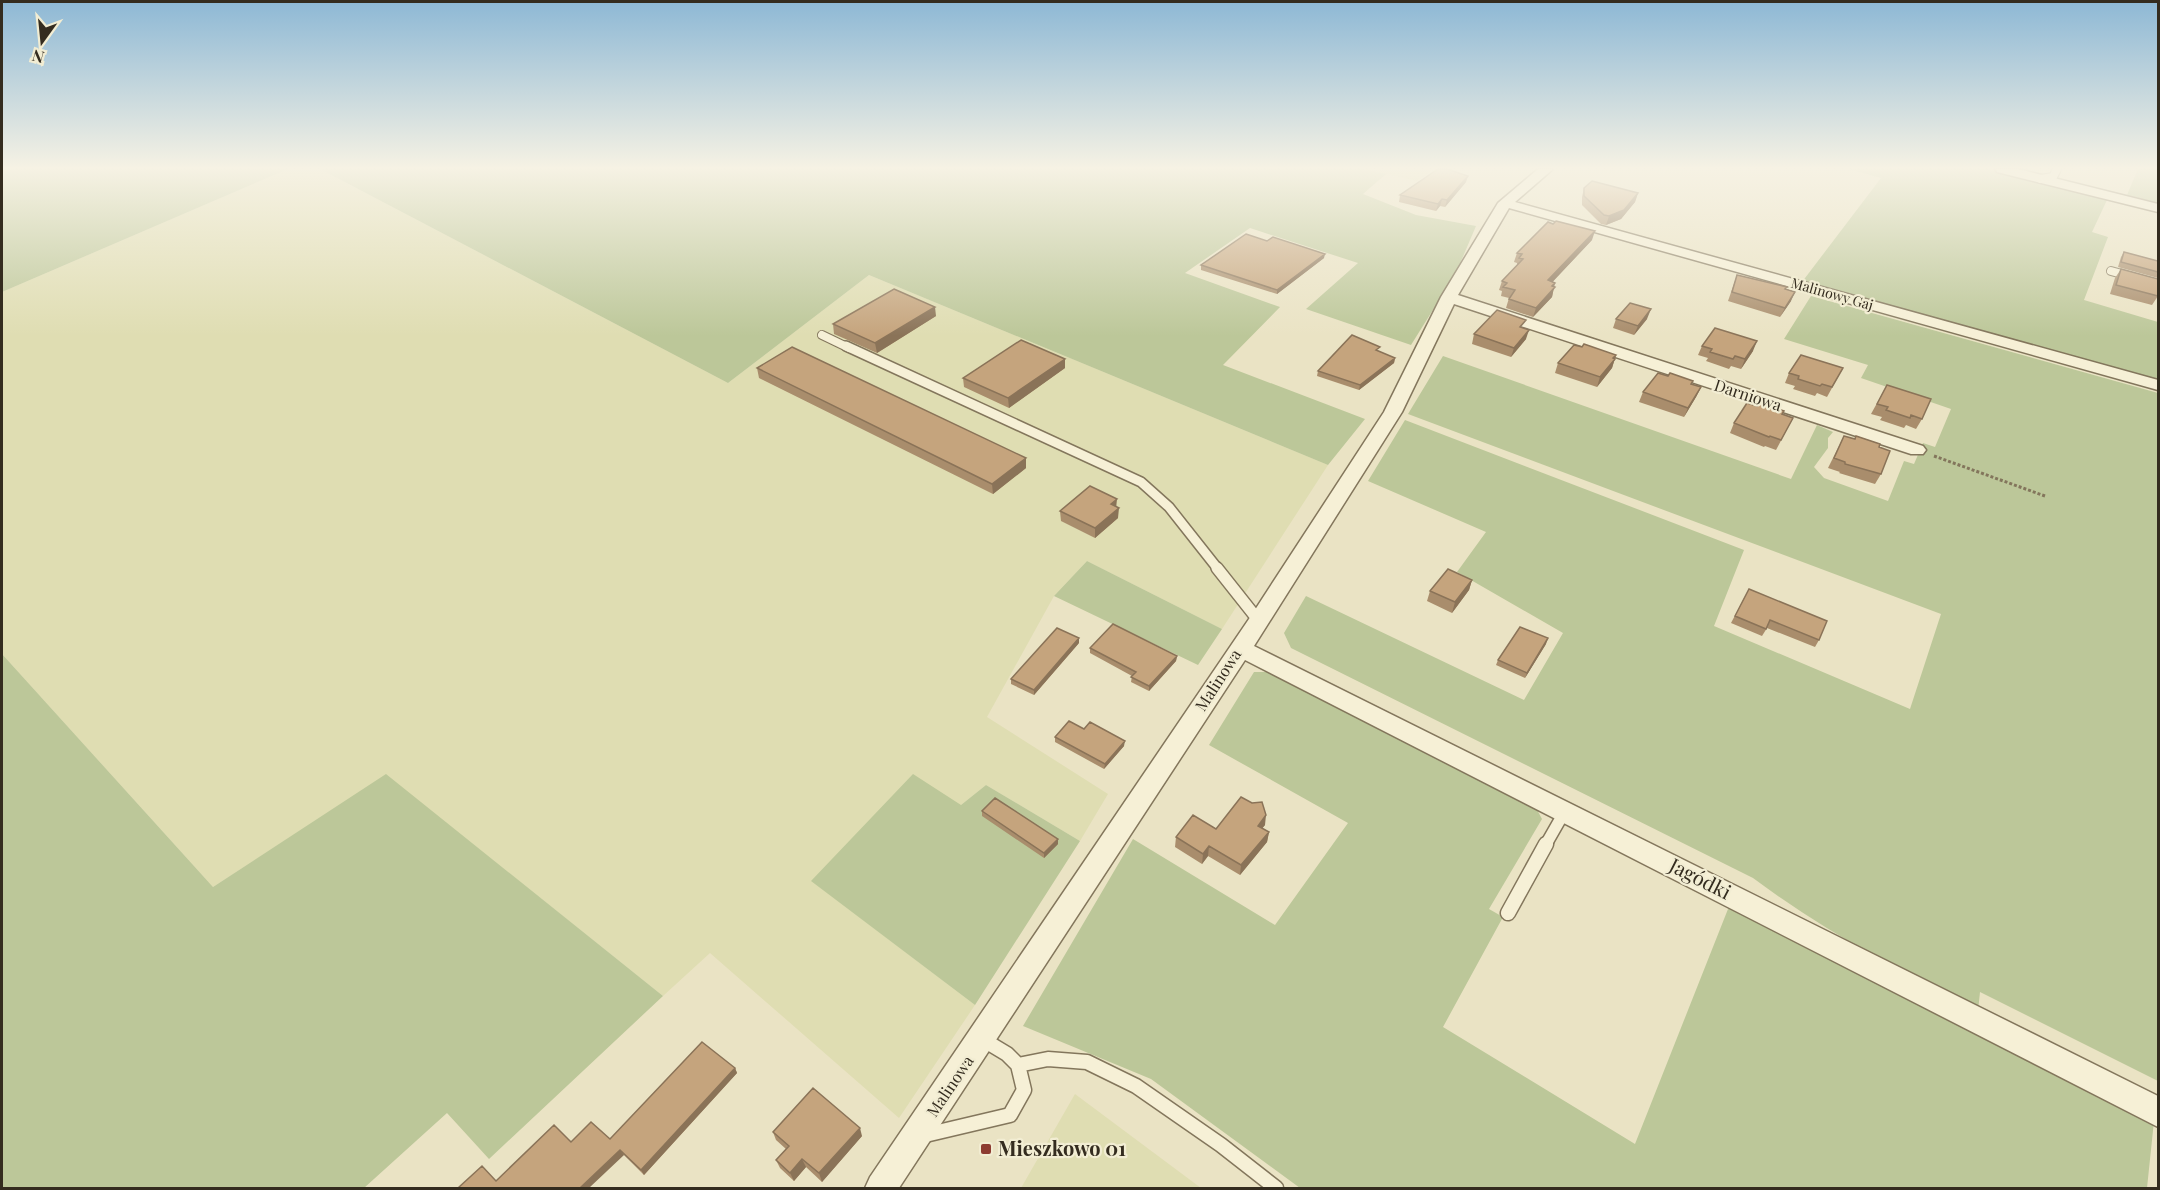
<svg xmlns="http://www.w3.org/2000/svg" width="2160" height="1190" viewBox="0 0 2160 1190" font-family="'Playfair Display',serif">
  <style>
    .farmland { fill: #dfddb2 }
    .green { fill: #bcc799 }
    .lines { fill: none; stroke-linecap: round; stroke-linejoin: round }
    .lane-far3-casing { stroke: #83765c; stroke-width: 10 }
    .lane-far2-casing { stroke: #83765c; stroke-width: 12 }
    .lane-far1-casing { stroke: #83765c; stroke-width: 14 }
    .lane-casing { stroke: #83765c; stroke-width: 17 }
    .street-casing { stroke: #83765c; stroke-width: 3 }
    .path { stroke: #83765c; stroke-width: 3; stroke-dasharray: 3 2; stroke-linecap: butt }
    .lane-far3 { stroke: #f6f0d6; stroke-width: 8 }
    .lane-far2 { stroke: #f6f0d6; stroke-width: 9 }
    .lane-far1 { stroke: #f6f0d6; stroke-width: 11 }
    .lane { stroke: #f6f0d6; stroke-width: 14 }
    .street { fill: #f6f0d6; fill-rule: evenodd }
    .wall { fill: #a98d6c }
    .shaded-wall { fill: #8a7358 }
    .building { fill: #c5a47d; stroke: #8a7358; stroke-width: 1.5 }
    .poi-dot { fill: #8d3c31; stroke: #f2edd3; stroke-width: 2 }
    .labels { text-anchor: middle; stroke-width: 4.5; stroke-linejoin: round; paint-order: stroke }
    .far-street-label { font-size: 14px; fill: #342c1f; stroke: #f2edd3 }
    .street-label { font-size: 16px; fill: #342c1f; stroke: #f2edd3 }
    .near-street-label { font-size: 20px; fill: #342c1f; stroke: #f2edd3 }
    .near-poi-label { font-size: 20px; font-weight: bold; fill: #342c1f; stroke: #f2edd3; text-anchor: start }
  </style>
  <rect width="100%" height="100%" fill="#eae3c4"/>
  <path class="farmland" d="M288 169H320L728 383 869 275 1328 465 1222 629 1087 561 1054 596 987 717 1108 794 1080 841 986 785 961 805 812 881 975 1005 899 1118 710 953 663 996 386 775 213 887 2 654V292Z
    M1364 169H1434L1417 181Z
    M1075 1094 1201 1188H1021Z"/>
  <path class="green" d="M2 169H288L2 292Z
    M320 169H1364L1386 174 1363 194 1416 215 1476 226 1456 273 1411 345 1306 309 1358 263 1250 228 1185 273 1280 307 1223 365 1365 419 1328 465 869 275 728 383Z
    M1849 169H1989L2107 200 2092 232 2108 237 2084 300 2158 322V382L1802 282 1881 178Z
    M2138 169H2158V203L2127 195Z
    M1811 296 2158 393V1081L1980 992 1978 1011C1900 971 1824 931 1753 878L1291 648 1284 633 1306 596 1524 700 1563 633 1457 572 1486 532 1368 481 1405 420 1744 550 1714 626 1910 709 1941 614 1408 414 1443 356 1791 479 1817 425 1833 432 1828 438V448L1814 467 1824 478 1888 501 1904 461 1914 464 1923 443 1935 447 1951 409 1861 378 1868 365 1784 339Z
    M1087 561 1222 629 1198 665 1054 596Z
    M2 654 213 887 386 774 663 996 489 1159 447 1113 364 1188H2Z
    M1254 672H1275L1534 804 1542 819 1489 909 1503 917 1443 1027 1635 1144 1730 904 2154 1121 2147 1188H1300L1151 1079 1023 1026 1133 839 1275 925 1348 823 1209 745Z
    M913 774 961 805 986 785 1080 841 975 1005 811 881Z"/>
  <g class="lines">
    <g class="lane-far3-casing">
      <path id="lane-far3" d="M2041 179 2053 177 2057 169
        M2111 271 2158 284
        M822 335 849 348"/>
    </g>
    <g class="lane-far2-casing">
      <path id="lane-far2" d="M846 346 1141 482 1169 507 1218 569"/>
    </g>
    <g class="lane-far1-casing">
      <path id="lane-far1" d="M1217 568 1259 621
        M1545 846 1565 811"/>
    </g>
    <g class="lane-casing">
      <path id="lane" d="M1508 913 1546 844
        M1018 1065 1048 1059 1087 1062 1136 1086 1221 1145 1276 1188
        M921 1136 1010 1115 1024 1090 1018 1065 1007 1054 982 1039"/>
    </g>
    <g class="street-casing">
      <path id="street" d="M1538 169H1553L1515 202 2158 380V390L1509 208 1458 295 1923 446 1926 450 1923 454H1911L1454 304 1402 412 1254 646 2158 1096V1127L1245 660 899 1188H865L870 1177 1251 616 1384 412 1441 297 1498 203Z
        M1995 169H2018L2158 204V212L1997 172Z"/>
    </g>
    <path class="path" d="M1934 456 2045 496"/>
    <use href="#lane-far3" class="lane-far3"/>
    <use href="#lane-far2" class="lane-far2"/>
    <use href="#lane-far1" class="lane-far1"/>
    <use href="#lane" class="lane"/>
    <use href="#street" class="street"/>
  </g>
  <path class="wall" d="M1466 182 1445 207 1440 206 1436 211 1399 202 1400 195Z
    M1584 188 1638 193 1635 202 1621 219 1606 225 1601 224 1582 205V197Z
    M1592 240 1552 282 1554 287 1552 297 1533 317 1506 308 1509 298 1501 296 1502 291 1499 290 1502 281 1517 266V263L1514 262 1517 253Z
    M2124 252 2158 261V278L2118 267 2121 257Z
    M1324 258 1277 294 1201 270V265Z
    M2121 269 2158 296 2152 305 2110 294 2115 278Z
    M1737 275 1786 289 1791 301 1780 317 1728 301Z
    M936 316 877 353 834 334 833 324Z
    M1616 319H1647L1634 335 1613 328Z
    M1523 328 1526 339 1511 357 1472 344 1474 334Z
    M1702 346 1753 351 1741 369 1731 366 1729 369 1706 361 1708 358 1698 355Z
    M1582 347 1616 355 1612 368 1597 387 1555 373 1558 363Z
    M1379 352 1395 358 1394 363 1359 390 1317 376 1318 371Z
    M757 368 1026 468 993 494 759 378Z
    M1065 368 1009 408 964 387 963 378Z
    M1843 368 1827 397 1817 393 1815 396 1793 389 1795 386 1785 383 1789 373Z
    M1691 384 1701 387 1696 397 1684 417 1639 402 1643 392Z
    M1887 385 1922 419 1916 429 1906 425 1904 428 1880 420 1882 417 1871 414Z
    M1782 415 1793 418 1776 450 1765 446 1764 447 1730 433 1734 423Z
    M1844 436 1879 447 1881 474 1875 484 1839 473 1840 472 1828 468Z
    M1117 507 1118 518 1095 538 1061 521 1060 511Z
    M1472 580 1469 590 1452 613 1427 601 1430 591Z
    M1749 589 1819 640 1815 647 1767 628 1762 636 1731 623Z
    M1079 643 1034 695 1011 684V679Z
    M1546 644 1525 678 1496 665 1498 660Z
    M1090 648 1177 656 1176 661 1149 691 1131 682 1132 676 1090 653Z
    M1084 729 1124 746 1104 769 1055 742V737Z
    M982 811 1058 839V844L1044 858 982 816Z
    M1265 825 1262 828 1269 832 1267 842 1240 875 1208 856 1202 864 1175 847 1176 837 1216 829Z
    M735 1068 737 1073 644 1175 624 1155 496 1181 571 1142 610 1139Z
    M773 1132 862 1136 822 1182 806 1167 794 1181 780 1168 776 1160 786 1149 776 1140Z"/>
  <path class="shaded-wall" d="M1468 176 1466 182 1445 207 1447 200Z
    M1638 193 1635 202 1621 219 1606 225 1609 216Z
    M1442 199 1440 206 1436 211 1438 204Z
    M1595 231 1592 240 1545 290 1548 280Z
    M1325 254 1324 258 1277 294V290Z
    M1555 283 1552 297 1533 317 1536 308Z
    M1795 292 1791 301 1780 317 1785 308Z
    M935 307 936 316 877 353 875 343Z
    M1651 309 1647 319 1634 335 1638 326Z
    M1529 330 1526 339 1511 357 1514 348Z
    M1757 341 1753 351 1741 369 1745 359Z
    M1616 355 1612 368 1597 387 1600 377Z
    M1395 358 1394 363 1359 390 1360 385Z
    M1065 359V368L1009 408 1008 398Z
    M1701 387 1696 397 1684 417 1688 408Z
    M1026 458V468L993 494 992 484Z
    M1117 499 1116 509 1111 504Z
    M1119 508 1118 518 1095 538V528Z
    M1472 580 1469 590 1452 613 1455 602Z
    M1079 638V643L1034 695V690Z
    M1548 638 1546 644 1525 678 1527 673Z
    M1177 656 1176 661 1149 691V686Z
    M1125 741 1124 746 1104 769 1105 764Z
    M1266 815 1265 825 1256 836 1258 826Z
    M1269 832 1267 842 1240 875 1241 865Z
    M1058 839V844L1044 858V853Z
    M1209 846 1208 856 1202 864 1203 854Z
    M735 1068 737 1073 644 1175 641 1170Z
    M860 1128 862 1136 822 1182 819 1173Z
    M620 1150 624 1155 589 1188H580Z
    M802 1159 806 1167 794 1181 790 1173Z"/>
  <path class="building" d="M1438 169H1447L1468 176 1447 200 1442 199 1438 204 1400 195Z
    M1592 181 1638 193 1624 210 1609 216 1604 215 1584 196V188Z
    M1556 221 1595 231 1548 280 1555 283 1552 286 1555 287 1536 308 1509 299 1515 290 1503 287 1507 283 1502 281 1523 259 1519 258 1522 254 1517 253 1548 222 1553 224Z
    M1246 234 1267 241 1273 237 1325 254 1277 290 1201 265Z
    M2124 252 2158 261V272L2121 262Z
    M2121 269 2158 279V296L2116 285Z
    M1737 275 1787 287 1785 289 1795 292 1785 308 1732 292Z
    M894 289 935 307 875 343 833 324Z
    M1630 303 1651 309 1638 326 1616 319Z
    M1497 310 1526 320 1520 327 1529 330 1514 348 1474 334Z
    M1715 328 1757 341 1745 359 1735 356 1733 359 1710 352 1712 349 1702 346Z
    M1352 335 1380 347 1376 350 1395 358 1360 385 1318 371Z
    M1021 340 1065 359 1008 398 963 378Z
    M1584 344 1616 355 1613 358 1615 359 1600 377 1558 363 1574 345 1582 347Z
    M792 347 1026 458 992 484 757 368Z
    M1801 355 1843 368 1832 387 1822 384 1820 386 1798 379 1799 376 1789 373Z
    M1658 373 1668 376 1670 373 1693 381 1691 384 1701 387 1688 408 1643 392Z
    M1887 385 1931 399 1922 419 1911 415 1910 418 1886 410 1888 407 1877 404Z
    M1747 403 1757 406 1759 403 1784 411 1782 414 1793 418 1781 440 1770 436 1769 437 1734 423Z
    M1844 436 1855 439 1856 436 1880 444 1879 447 1890 451 1881 474 1845 464V462L1834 458Z
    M1090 486 1117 499 1111 504 1119 508 1095 528 1060 511Z
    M1448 569 1472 580 1455 602 1430 591Z
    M1749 589 1827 621 1819 640 1770 620 1766 629 1735 616Z
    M1113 624 1177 656 1149 686 1131 677 1136 672 1090 648Z
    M1520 627 1548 638 1527 673 1498 660Z
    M1057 628 1079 638 1034 690 1011 679Z
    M1069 721 1084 729 1090 722 1125 741 1105 764 1055 737Z
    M1241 797 1252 803 1262 802 1266 815 1258 826 1269 832 1241 865 1209 846 1203 854 1176 837 1193 815 1216 829Z
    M995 798 1058 839 1044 853 982 811Z
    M702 1042 735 1068 641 1170 620 1150 580 1188H458L482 1166 496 1181 554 1125 571 1142 591 1122 610 1139Z
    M813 1088 860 1128 819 1173 802 1159 790 1173 776 1160 789 1146 773 1132Z"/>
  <linearGradient id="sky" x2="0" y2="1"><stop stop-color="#8db8d5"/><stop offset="0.5" stop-color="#f6f2e4"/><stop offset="1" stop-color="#f6f2e4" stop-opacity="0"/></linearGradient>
  <rect width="2160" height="336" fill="url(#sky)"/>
  <rect class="poi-dot" x="980" y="1143" width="12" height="12" rx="3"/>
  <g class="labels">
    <g class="far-street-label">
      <text transform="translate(1832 294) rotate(16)" y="5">Malinowy Gaj</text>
    </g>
    <g class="street-label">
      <text transform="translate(1748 395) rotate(18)" y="6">Darniowa</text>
      <text transform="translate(1218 680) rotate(-57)" y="6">Malinowa</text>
      <text transform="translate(950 1086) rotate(-56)" y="6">Malinowa</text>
    </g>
    <g class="near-street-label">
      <text transform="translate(1700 879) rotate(27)" y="7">Jagódki</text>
    </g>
    <g class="near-poi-label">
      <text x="998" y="1156">Mieszkowo 01</text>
    </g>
  </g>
  <rect width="2160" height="1190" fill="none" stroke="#342c1f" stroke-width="6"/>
  <g transform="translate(42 42) rotate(195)" stroke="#f2edd3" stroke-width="4.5" paint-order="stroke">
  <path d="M0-4.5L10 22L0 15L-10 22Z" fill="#342c1f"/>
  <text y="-9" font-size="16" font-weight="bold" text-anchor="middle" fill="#342c1f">N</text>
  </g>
</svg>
